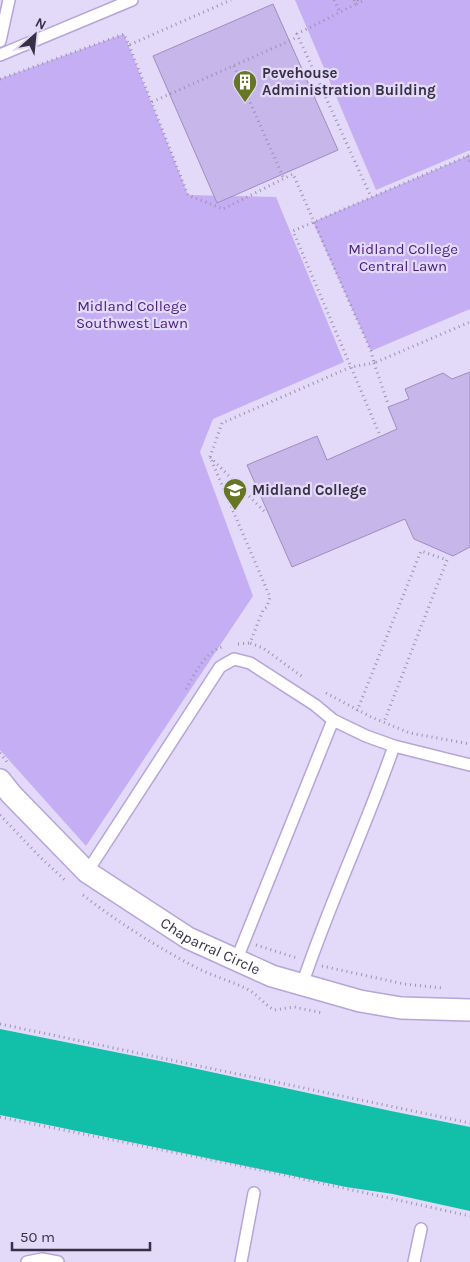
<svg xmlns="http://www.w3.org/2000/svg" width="470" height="1262" viewBox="0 0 470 1262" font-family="Karla,sans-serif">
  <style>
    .green { fill: #c6aef5 }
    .water { fill: #12c0a9 }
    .building { fill: #c7b6ea; stroke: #9e8dbf }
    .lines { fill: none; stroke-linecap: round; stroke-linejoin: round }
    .lane-casing { stroke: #b6a5d8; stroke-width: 14 }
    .street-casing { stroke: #b6a5d8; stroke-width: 24 }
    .path { stroke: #9b93ae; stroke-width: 3; stroke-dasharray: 1 4; stroke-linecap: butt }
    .lane { stroke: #fff; stroke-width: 11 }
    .street { stroke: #fff; stroke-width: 21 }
    .labels { text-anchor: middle; stroke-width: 4.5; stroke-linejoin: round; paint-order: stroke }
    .poi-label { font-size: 15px; font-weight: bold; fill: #373045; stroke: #e3d9f9; text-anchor: start }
    .park-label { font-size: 15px; fill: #491b7d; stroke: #e3d9f9 }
    .street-label { font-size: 15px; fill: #373045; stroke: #e3d9f9 }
  </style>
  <rect width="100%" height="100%" fill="#e3d9f9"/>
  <path class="green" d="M295 0H470V150L376 190Z
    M124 34 188 195 276 197 344 362 213 419 200 452 253 596 86 846 0 750V79Z
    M470 155V309L371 351 313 222Z"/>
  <path class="water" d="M0 1029 165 1062 391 1111 470 1127V1211L393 1194 346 1187 0 1115Z"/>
  <path class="building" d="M273 4 338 150 217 203 153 56Z
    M470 372V547L453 556 414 539 405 519 292 567 247 465 317 436 327 460 397 429 388 407 409 399 405 389 443 373 452 379Z"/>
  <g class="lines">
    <g class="lane-casing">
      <path id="lane" d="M0 41 9 0
        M0 55 132 0
        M333 720 366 736 394 746
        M87 872 220 667 234 659 250 663 315 705 333 720 236 961
        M302 985C329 904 366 827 394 746L470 765
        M27 1262 42 1259 58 1262
        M241 1262 254 1193
        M414 1262 421 1229"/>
    </g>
    <g class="street-casing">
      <g id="street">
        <path id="s1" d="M0 780 11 794 87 872 188 938 272 976 360 1001 401 1008 470 1010"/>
      </g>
    </g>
    <path class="path" d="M334 0 340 12
      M354 0 356 4 365 0
      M358 0 356 4 297 34 371 197
      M129 45 188 195 223 209 293 174 371 351 374 363 470 322
      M234 66 284 179
      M0 79 124 34 129 45 231 0
      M152 102 298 37
      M467 156 470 163
      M379 433 293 231 470 155
      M210 457 222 423 351 367 374 363 388 404
      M264 511 210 457 270 597 267 607 263 610 250 643 263 648 304 678
      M238 644 250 643
      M186 689C196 672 205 651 225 646
      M326 693 371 717 410 733 470 744
      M357 711 421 551 447 560 384 722
      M0 753 7 762
      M0 815 40 857 67 882
      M83 895C119 923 157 947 197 968 213 976 231 981 247 989 258 995 264 1004 274 1010L294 1007 323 1013
      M256 945 297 958
      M322 966 404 984 442 988
      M0 1024 470 1123
      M0 1117 280 1174 470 1216"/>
    <use href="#lane" class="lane"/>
    <use href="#street" class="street"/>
  </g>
  <defs>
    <g id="building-pin" transform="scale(1.25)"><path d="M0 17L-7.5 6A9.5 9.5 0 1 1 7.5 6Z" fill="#667624" stroke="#e3d9f9"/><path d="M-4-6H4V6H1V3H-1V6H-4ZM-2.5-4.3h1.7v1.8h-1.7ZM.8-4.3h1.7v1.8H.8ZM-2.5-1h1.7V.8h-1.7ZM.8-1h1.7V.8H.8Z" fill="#fff"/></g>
    <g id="university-pin" transform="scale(1.25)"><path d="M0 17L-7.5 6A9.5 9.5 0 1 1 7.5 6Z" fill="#667624" stroke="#e3d9f9"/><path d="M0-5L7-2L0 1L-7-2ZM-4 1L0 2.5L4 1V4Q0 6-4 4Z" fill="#fff"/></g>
  </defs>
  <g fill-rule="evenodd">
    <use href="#building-pin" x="245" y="82"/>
    <use href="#university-pin" x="235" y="490"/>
  </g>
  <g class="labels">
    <g class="poi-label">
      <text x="262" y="78">Pevehouse<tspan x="262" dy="17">Administration Building</tspan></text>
      <text x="252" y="495">Midland College</text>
    </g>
    <g class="park-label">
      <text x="403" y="254">Midland College<tspan x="403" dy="17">Central Lawn</tspan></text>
      <text x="132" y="311">Midland College<tspan x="132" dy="17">Southwest Lawn</tspan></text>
    </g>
    <g class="street-label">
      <text dy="5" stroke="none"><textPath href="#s1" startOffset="271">Chaparral Circle</textPath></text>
    </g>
  </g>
  <g transform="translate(35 35) rotate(27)" stroke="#e3d9f9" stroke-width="4" paint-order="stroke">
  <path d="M0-4L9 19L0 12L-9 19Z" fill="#373045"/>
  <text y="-8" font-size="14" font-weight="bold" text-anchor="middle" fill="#373045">N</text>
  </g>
  <path d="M12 1242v8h138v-8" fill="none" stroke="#373045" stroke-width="2.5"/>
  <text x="20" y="1242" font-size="15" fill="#373045" stroke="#e3d9f9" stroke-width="4" paint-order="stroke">50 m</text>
</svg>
